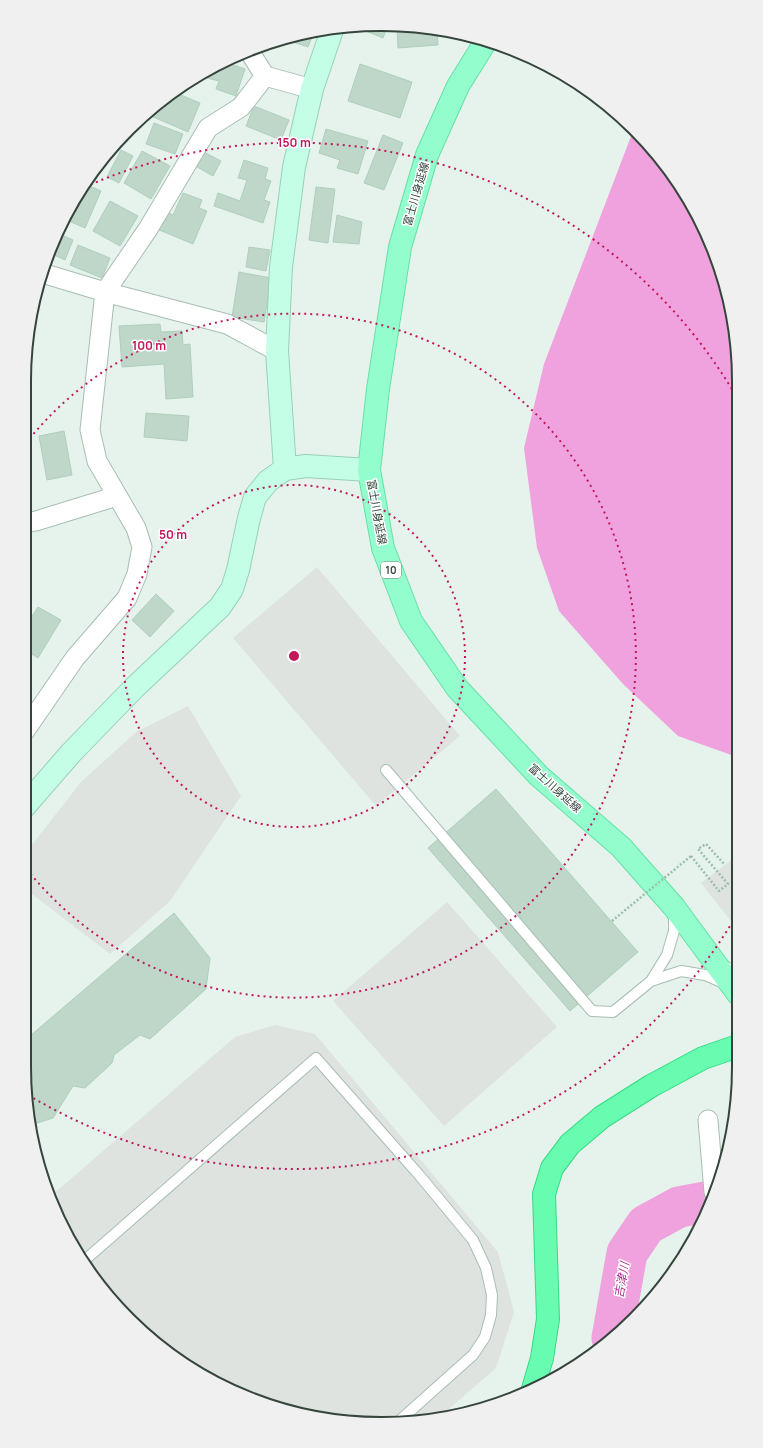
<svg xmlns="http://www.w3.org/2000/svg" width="763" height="1448" viewBox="0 0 763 1448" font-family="Manrope,'Noto Sans JP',sans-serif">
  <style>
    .parking { fill: #dee3e0 }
    .water { fill: #efa2dd }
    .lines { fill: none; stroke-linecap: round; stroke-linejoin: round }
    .river { stroke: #efa2dd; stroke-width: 41 }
    .building { fill: #bed7c9; stroke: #aecfbc }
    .lane-casing { stroke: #a8beb2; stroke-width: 12 }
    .street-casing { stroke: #a8beb2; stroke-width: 21 }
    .secondary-casing { stroke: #96d2b7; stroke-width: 24 }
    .primary-casing { stroke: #64e2a6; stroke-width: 24 }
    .highway-casing { stroke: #37db82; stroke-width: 24 }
    .path { stroke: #9abfab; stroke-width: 2.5; stroke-dasharray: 2 2; stroke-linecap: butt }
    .lane { stroke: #fff; stroke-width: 10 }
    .street { stroke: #fff; stroke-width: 19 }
    .secondary { stroke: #c4fee6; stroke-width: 22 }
    .primary { stroke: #94fdcd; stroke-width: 22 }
    .highway { stroke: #67fcb0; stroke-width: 22 }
    .path-bridge { stroke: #9abfab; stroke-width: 2.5; stroke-dasharray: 2 2; stroke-linecap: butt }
    .ring { fill: none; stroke: #c2185b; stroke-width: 2; stroke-dasharray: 2 4 }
    .labels { text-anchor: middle; stroke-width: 3; stroke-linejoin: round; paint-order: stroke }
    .shield { fill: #fff; stroke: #727d76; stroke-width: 1 }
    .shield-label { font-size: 10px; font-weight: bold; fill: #35453c }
    .street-label { font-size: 11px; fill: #35453c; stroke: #fff }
    .water-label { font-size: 12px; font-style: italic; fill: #af3090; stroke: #fff }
    .rim { fill: none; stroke: #35453c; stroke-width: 2 }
    .centre { fill: #c2185b; stroke: #fff; stroke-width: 2 }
    .ring-label { font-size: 12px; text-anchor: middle; font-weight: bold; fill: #c2185b; stroke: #fff; stroke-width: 3; stroke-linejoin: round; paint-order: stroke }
  </style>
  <rect width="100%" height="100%" fill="#e6f3ec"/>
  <path class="parking" d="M317 567 460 736 376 806 233 638Z
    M188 706 241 796 170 901 110 954 24 888V855L81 782 136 732Z
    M738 855V930L701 883Z
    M447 902 557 1027 444 1126 333 1001Z
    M275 1025 315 1034 498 1252 514 1312 496 1368 443 1414 405 1423 289 1412 183 1364 98 1284 51 1196 235 1037Z"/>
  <path class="water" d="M633 131 679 183 712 245 736 335 737 757 678 736 623 684 559 611 537 548 524 448 544 364Z"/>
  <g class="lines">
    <path class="river" d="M612 1338 627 1253 646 1225 679 1207 711 1201"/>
  </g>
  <path class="building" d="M388 25 383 38 366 31 367 26Z
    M397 25H405L437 30 438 45 398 48Z
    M314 32 308 47 290 41 292 37Z
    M225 62 245 69 236 96 216 89 219 81 207 78 210 68Z
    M360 64 412 82 400 118 348 101Z
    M174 92 200 103 188 132 151 116 155 106Z
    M254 106 289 120 281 140 246 126Z
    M154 123 183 134 175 154 146 144Z
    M326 129 368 141 358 174 337 168 340 160 319 153Z
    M383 135 403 143 384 190 364 183Z
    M113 147 114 148 98 175 93 172 98 164Z
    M121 150 133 156 119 183 107 177Z
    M142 151 170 166 151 199 124 183Z
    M204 152 221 161 213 176 197 167Z
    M244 160 268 168 265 179 271 181 264 200 270 202 263 223 214 206 218 193 240 201 247 180 238 178Z
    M85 184 101 191 85 228 64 219Z
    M316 187 335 189 328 243 309 240Z
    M183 193 202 200 199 208 207 211 193 244 157 229 165 211 173 215Z
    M110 201 138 216 120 246 93 231Z
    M337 215 362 222 359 244 333 242Z
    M57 233 73 240 65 260 50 253Z
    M78 245 110 258 102 278 70 265Z
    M249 247 270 250 266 271 246 267Z
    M239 272 271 278 264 322 232 317Z
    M160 324 161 332 182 331 183 345 190 344 193 397 166 399 164 364 122 367 119 326Z
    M146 413 189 416 187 441 144 437Z
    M64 431 72 475 47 480 39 436Z
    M156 594 174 611 150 637 132 620Z
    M38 607 61 620 38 658 24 649V629Z
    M496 789 638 952 570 1011 428 848Z
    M174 913 210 958 206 989 150 1039 140 1035 114 1055 112 1063 85 1088 73 1086 53 1118 34 1124 24 1066V1041Z"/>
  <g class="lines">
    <g class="lane-casing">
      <path id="lane" d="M386 770 592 1011 613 1012 651 981 667 955 674 931V912
        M722 966 738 971
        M651 981 681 971 705 975 726 984
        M85 1260 316 1058 420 1176 473 1240 486 1268 492 1295 491 1315 485 1337 473 1355 398 1422"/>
    </g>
    <g class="street-casing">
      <path id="street" d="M249 51 265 76 312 89
        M42 273 105 292 227 324 277 351
        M25 523 36 521 117 496
        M24 732 75 658 127 598 137 574 142 547 136 528 97 461 90 430 105 292 148 229 208 128 241 107 265 76
        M708 1120 714 1192"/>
    </g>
    <g class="secondary-casing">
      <path id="secondary" d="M285 469 277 351 281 267 294 167 312 89 333 27
        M24 807 71 753 135 687 220 607 232 589 238 570 249 518 255 497 268 481 285 469 306 466 369 470"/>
    </g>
    <g class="primary-casing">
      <path id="primary" d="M486 41 458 86 427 155 400 247 378 389 369 470 383 548 411 621 457 688 539 776 621 847 674 907 738 994"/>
    </g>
    <g class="highway-casing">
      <path id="highway" d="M533 1389 542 1358 548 1319 544 1194 552 1168 570 1144 602 1117 651 1086 703 1058 738 1046"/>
    </g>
    <path class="path" d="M691 856 719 891 728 884 698 849 706 844 725 865"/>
    <use href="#lane" class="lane"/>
    <use href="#street" class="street"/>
    <use href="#secondary" class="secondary"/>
    <use href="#primary" class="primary"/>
    <use href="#highway" class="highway"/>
    <path class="path-bridge" d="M612 921 691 856"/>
  </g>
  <g class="ring">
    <circle cx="294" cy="656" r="171"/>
    <path d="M26 443A342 342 0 1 1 25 867"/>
    <path d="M736 916A513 513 0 0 1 30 1096M85 187A513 513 0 0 1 736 396"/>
  </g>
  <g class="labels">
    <rect class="shield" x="381" y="562" width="20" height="16" rx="3"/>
    <g class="shield-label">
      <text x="391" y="574">10</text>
    </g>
    <g class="street-label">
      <text transform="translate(416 194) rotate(-74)" y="4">富士川身延線</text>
      <text transform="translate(377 512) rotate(80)" y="4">富士川身延線</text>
      <text transform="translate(555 788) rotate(42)" y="4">富士川身延線</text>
    </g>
    <g class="water-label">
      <text transform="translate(622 1280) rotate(-80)" y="4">吉津川</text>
    </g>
  </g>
  <path d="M0 0H763V1448H0ZM381 31H382A350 350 0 0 1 732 381V1067A350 350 0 0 1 382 1417H381A350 350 0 0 1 31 1067V381A350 350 0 0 1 381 31Z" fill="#eff0ef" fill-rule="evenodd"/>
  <path class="rim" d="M381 31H382A350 350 0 0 1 732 381V1067A350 350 0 0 1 382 1417H381A350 350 0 0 1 31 1067V381A350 350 0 0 1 381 31Z"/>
  <circle cx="294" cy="656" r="6" class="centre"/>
  <g class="ring-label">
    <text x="294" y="147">150 m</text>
    <text x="149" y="350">100 m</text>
    <text x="173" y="539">50 m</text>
  </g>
</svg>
